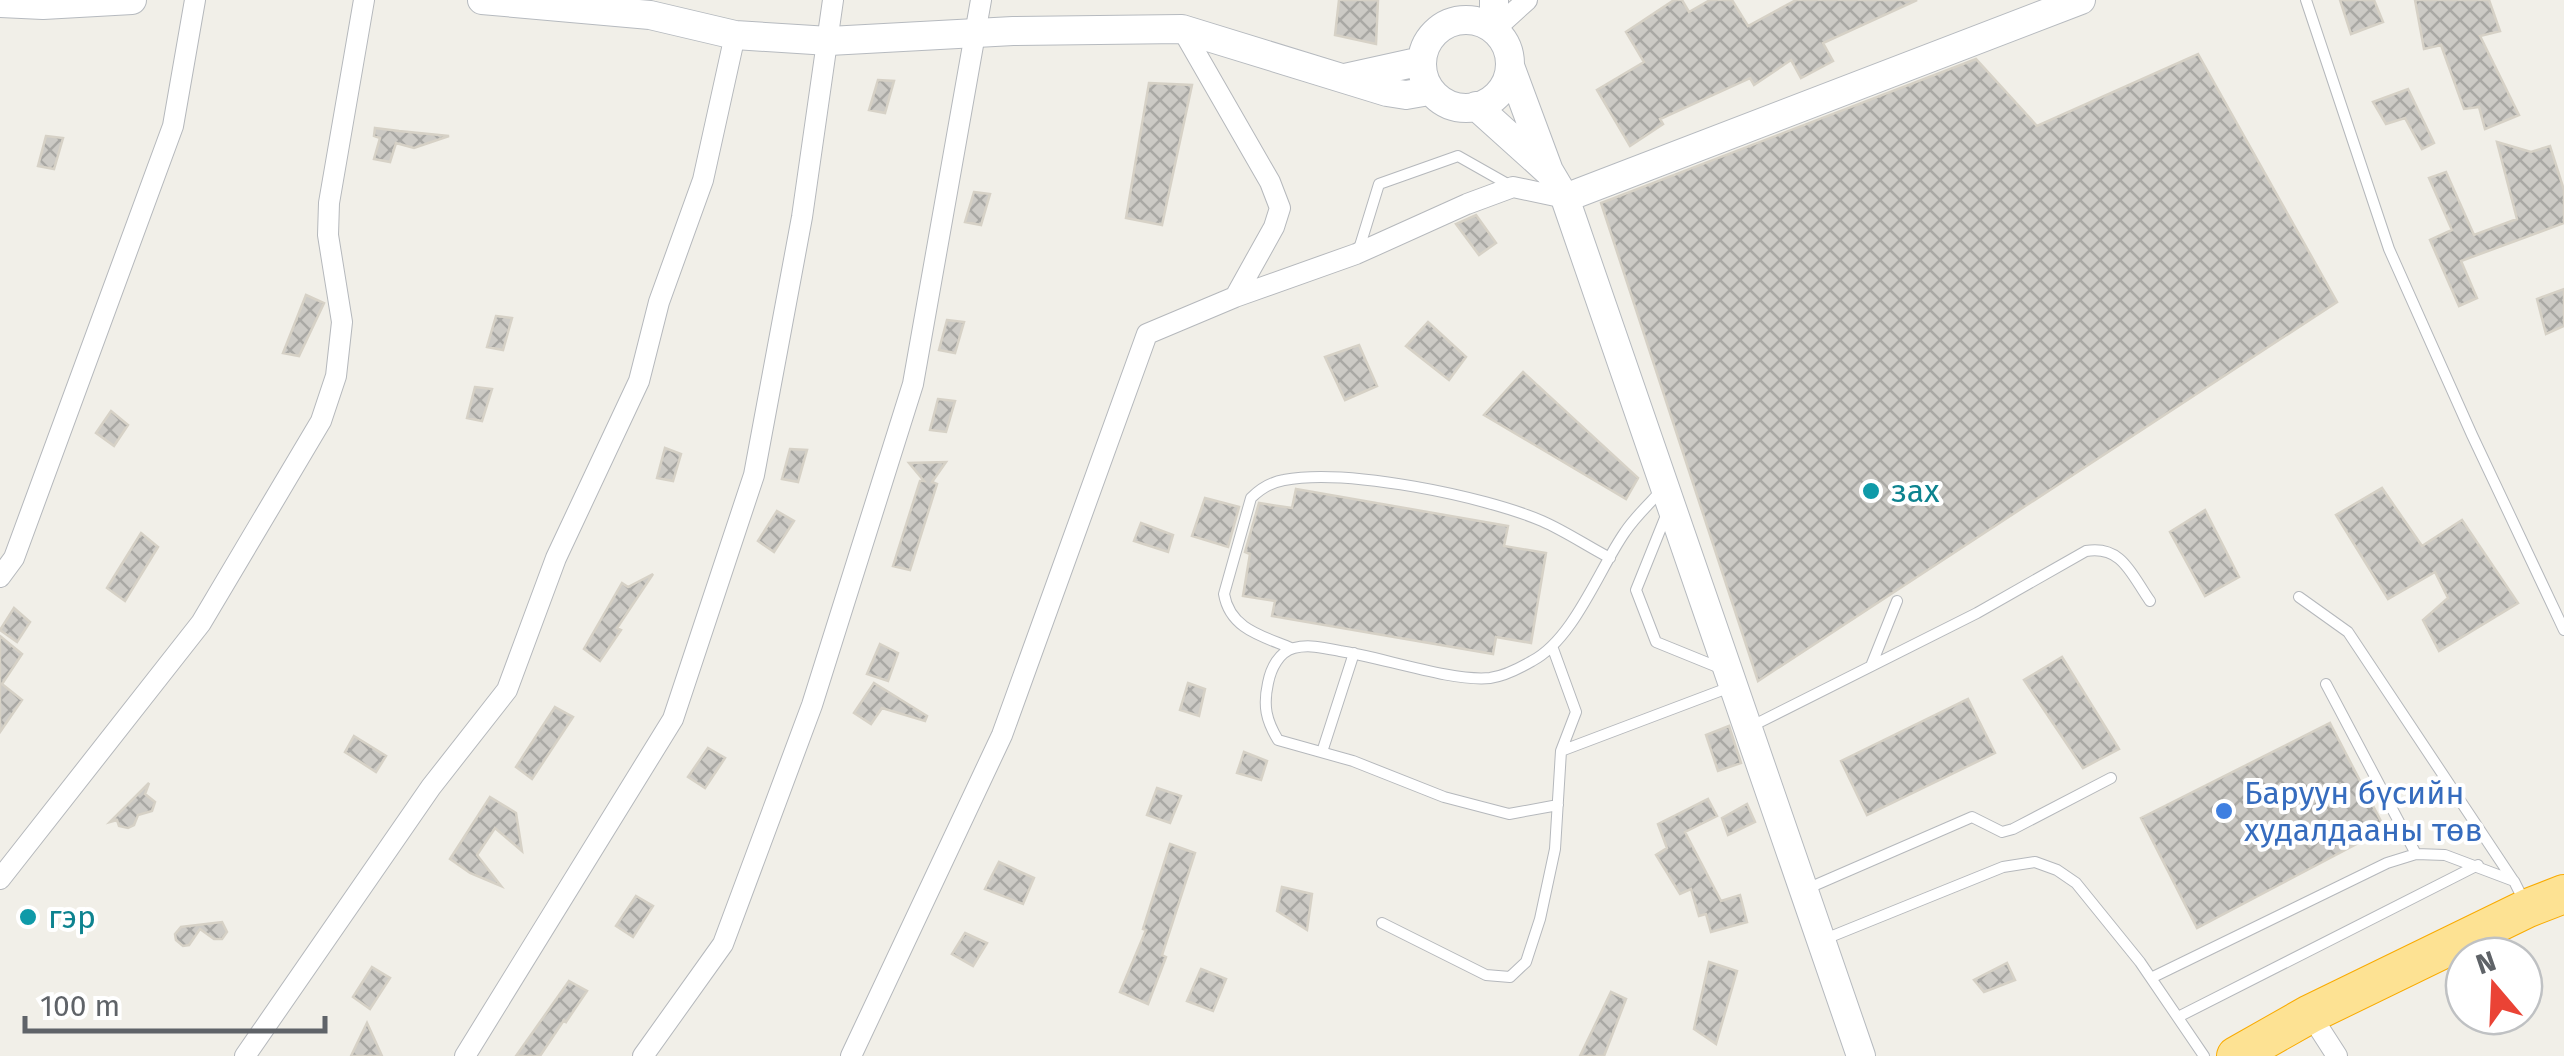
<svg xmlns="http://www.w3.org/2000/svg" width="2564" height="1056" viewBox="0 0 2564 1056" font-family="'Fira Sans',sans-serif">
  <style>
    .building { fill: url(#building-cross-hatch); stroke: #d6d1c6; stroke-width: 2.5 }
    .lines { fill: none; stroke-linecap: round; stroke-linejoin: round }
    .lane-casing { stroke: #b5b8bc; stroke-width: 12 }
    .street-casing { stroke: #b5b8bc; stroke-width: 22 }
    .secondary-casing { stroke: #b6babf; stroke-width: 30 }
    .highway-casing { stroke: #f9ab00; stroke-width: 40 }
    .lane { stroke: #fff; stroke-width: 10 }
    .street { stroke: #fff; stroke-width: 20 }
    .secondary { stroke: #fff; stroke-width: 28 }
    .highway { stroke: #fde293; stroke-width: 38 }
    .culture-dot { fill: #0f9aa8; stroke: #fff; stroke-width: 4 }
    .shop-dot { fill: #3f7fe0; stroke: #fff; stroke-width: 4 }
    .labels { text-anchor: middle; stroke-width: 8; stroke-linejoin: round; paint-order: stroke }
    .culture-label { font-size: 32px; fill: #0d838f; stroke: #fff; text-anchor: start }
    .shop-label { font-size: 32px; fill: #366cbe; stroke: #fff; text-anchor: start }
  </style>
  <defs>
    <pattern id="building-cross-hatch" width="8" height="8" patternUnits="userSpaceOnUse" patternTransform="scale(2.5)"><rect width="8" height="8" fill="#cccac5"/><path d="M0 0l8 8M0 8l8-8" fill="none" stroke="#a9a8a4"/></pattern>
  </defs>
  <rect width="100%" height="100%" fill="#f1efe8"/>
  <path class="building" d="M1339 0H1378L1376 44 1335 35Z
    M1674 0H1682L1689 12 1710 0H1732L1748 26 1796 0H1917L1823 43 1833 61 1801 78 1791 60 1754 85 1750 78 1660 119 1663 124 1630 146 1597 90 1644 62 1626 32Z
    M2340 0H2374L2383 22 2351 34Z
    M2415 0H2489L2500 31 2480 36 2519 115 2485 129 2479 107 2464 109 2441 45 2424 49Z
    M2198 54 2337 302 1758 681 1601 203 1976 59 2037 126Z
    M878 80 894 81 885 113 869 110Z
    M1149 83 1192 85 1162 225 1126 218Z
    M2408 89 2434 143 2422 149 2405 118 2386 124 2373 102Z
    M375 128 399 131 449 136 414 148 396 143 390 162 374 159 380 138 374 136Z
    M46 136 63 138 54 169 38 166Z
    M2497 142 2531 152 2550 146 2564 190V223L2461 261 2477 298 2459 306 2430 240 2452 230 2429 178 2446 172 2474 235 2517 219Z
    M974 192 990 194 981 225 965 222Z
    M1476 215 1496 243 1479 255 1456 224Z
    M2564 289V326L2546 334 2537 299Z
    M306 295 324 303 299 356 283 353Z
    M496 316 512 318 503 350 487 347Z
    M947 320 964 322 955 353 939 350Z
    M1428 322 1466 357 1449 380 1406 346Z
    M1359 345 1377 386 1345 400 1325 357Z
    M1523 372 1638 478 1626 499 1484 415Z
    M475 387 492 389 482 421 467 418Z
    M938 399 955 401 946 432 930 430Z
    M111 411 128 425 114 446 96 433Z
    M665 448 681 454 673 481 657 478Z
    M790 449 807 450 798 482 782 479Z
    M946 462 932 482 937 484 910 570 893 566 920 481H924L909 463Z
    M2382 488 2422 546 2462 520 2518 603 2439 651 2423 620 2448 598 2435 572 2388 599 2336 515Z
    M1296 489 1508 526 1504 546 1546 553 1531 643 1496 637 1493 654 1272 616 1275 601 1243 596 1250 554 1245 552 1259 503 1292 508Z
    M1205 498 1239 507 1228 547 1192 536Z
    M2205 510 2239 577 2205 596 2170 532Z
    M777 511 794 521 774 552 758 541Z
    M1141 523 1173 535 1168 552 1134 541Z
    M141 533 158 547 125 601 107 588Z
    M653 574 617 628 621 630 600 661 584 649 622 583 628 587Z
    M14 608 30 622 17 642 0 630Z
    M0 636 22 654 2 684 22 700 0 732Z
    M880 644 898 653 888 681 867 674Z
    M2062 657 2119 749 2083 768 2024 680Z
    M874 683 927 716 925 721 882 708 871 724 854 713Z
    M1188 683 1205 689 1199 716 1180 710Z
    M1968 699 1995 753 1867 815 1841 761Z
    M555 707 573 717 532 779 516 767Z
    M2330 723 2385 829 2197 928 2141 818Z
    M1729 726 1741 763 1718 771 1706 735Z
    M354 736 386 756 376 772 345 752Z
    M708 748 725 758 705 788 688 777Z
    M1244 752 1267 761 1261 780 1237 773Z
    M149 783 145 794 155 802 152 811 138 815 134 825 128 828 119 826 117 820 110 822Z
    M1157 788 1181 796 1170 823 1147 815Z
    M490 797 516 813 522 851 495 828 477 855 501 886 470 873 450 859Z
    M1708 799 1717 816 1685 832 1721 901 1740 895 1747 922 1711 932 1706 914 1699 916 1691 889 1680 894 1656 855 1667 848 1658 824Z
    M1747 804 1755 822 1728 835 1722 818Z
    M1170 844 1195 853 1162 955 1166 957 1148 1004 1120 992 1146 930 1143 929Z
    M999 862 1034 878 1023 904 985 889Z
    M1282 887 1312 894 1307 930 1277 911Z
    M636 896 653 906 633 937 616 926Z
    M222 922 227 932 222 939H214L200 929 189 945 183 946 176 940 175 934 181 927Z
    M965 933 987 943 973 966 952 954Z
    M1709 962 1737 971 1716 1044 1694 1029Z
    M2007 963 2015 980 1984 992 1974 980Z
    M372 967 390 978 370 1009 353 997Z
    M1201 969 1226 979 1213 1011 1187 1001Z
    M569 981 587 991 566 1022 564 1020 540 1056H516Z
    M1611 992 1626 999 1604 1056H1580Z
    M367 1023 382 1056H351Z"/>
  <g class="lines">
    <g class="lane-casing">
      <path id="lane" d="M2306 0 2389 249 2472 435 2564 630
        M1359 249 1379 184 1458 156 1511 186
        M1667 513 1636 590 1656 642 1720 668
        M2299 597 2348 632 2513 880
        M1291 648C1262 636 1230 629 1224 594L1251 498C1260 489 1272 482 1284 480 1346 468 1484 496 1542 521 1565 531 1587 546 1610 558
        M1871 666 1897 601
        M2326 684 2416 854
        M1748 728 1977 613 2086 551C2122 545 2131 574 2150 601
        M1561 751 1733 686
        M1322 752 1354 653
        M1558 805 1509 814 1444 797 1353 761 1278 740C1266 720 1263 706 1268 683 1271 668 1279 652 1294 648 1309 644 1325 648 1340 651 1381 657 1452 682 1490 678 1505 676 1520 668 1532 661 1574 639 1599 569 1625 532 1635 517 1649 504 1661 491
        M1804 890 1972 817 2002 832 2013 829 2111 778
        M1382 923 1486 975 1510 977 1526 962 1540 919 1555 849 1561 751 1576 712 1552 646
        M1825 939 2003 867 2035 862 2057 870 2076 883 2140 962 2204 1056
        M2151 978 2387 863 2416 854 2445 855 2514 881 2524 901
        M2178 1017 2478 865"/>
    </g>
    <g class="street-casing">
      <path id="street" d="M1182 29 1270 182 1280 208 1274 227 1235 297
        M1494 30 1527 0
        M0 577 14 558 173 126 195 0
        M0 879 201 623 321 421 336 376 342 322 328 235 329 203 364 0
        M2310 1014 2337 1056
        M245 1056 431 787 507 690 556 558 639 381 659 302 703 180 735 35
        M465 1056 673 719 754 475 802 217 833 0
        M643 1056 723 944 812 705 913 384 981 0
        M851 1056 1002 735 1147 334 1235 297 1356 254 1467 204 1513 187 1565 198"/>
    </g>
    <g class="secondary-casing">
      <path id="secondary" d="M482 0 650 15 735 35 829 41 1013 31 1182 29 1387 92 1406 95 1429 91
        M1494 0V30
        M0 3 43 5 132 0
        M1422 64a44 44 0 1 1 88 0a44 44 0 1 1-88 0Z
        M1510 66 1549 171 1565 198 1861 1056
        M1345 78 1422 61
        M1476 106 1547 170
        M1565 198 2081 0"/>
    </g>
    <g class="highway-casing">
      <path id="highway" d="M2236 1056 2310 1014 2528 908 2564 894"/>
    </g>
    <use href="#lane" class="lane"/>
    <use href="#street" class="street"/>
    <use href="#secondary" class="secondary"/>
    <use href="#highway" class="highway"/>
  </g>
  <g class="culture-dot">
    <circle cx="1871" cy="491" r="10"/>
    <circle cx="28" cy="917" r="10"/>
  </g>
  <circle class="shop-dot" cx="2224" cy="811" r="10"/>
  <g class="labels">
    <g class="culture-label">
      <text x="1891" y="502">зах</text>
      <text x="48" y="928">гэр</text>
    </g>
    <g class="shop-label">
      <text x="2244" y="804">Баруун бүсийн<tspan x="2244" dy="37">худалдааны төв</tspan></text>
    </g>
  </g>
  <g transform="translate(2494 986) rotate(341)"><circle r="48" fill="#ffffff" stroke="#bfc1c3" stroke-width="2.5"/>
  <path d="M0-8L18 38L0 25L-18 38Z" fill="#ea4335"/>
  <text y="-15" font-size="28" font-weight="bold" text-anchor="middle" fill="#5f6368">N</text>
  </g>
  <path d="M25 1016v15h300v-15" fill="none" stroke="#5f6368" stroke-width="5"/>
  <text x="40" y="1016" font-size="30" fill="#5f6368" stroke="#ffffff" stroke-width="8" paint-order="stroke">100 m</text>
</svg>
